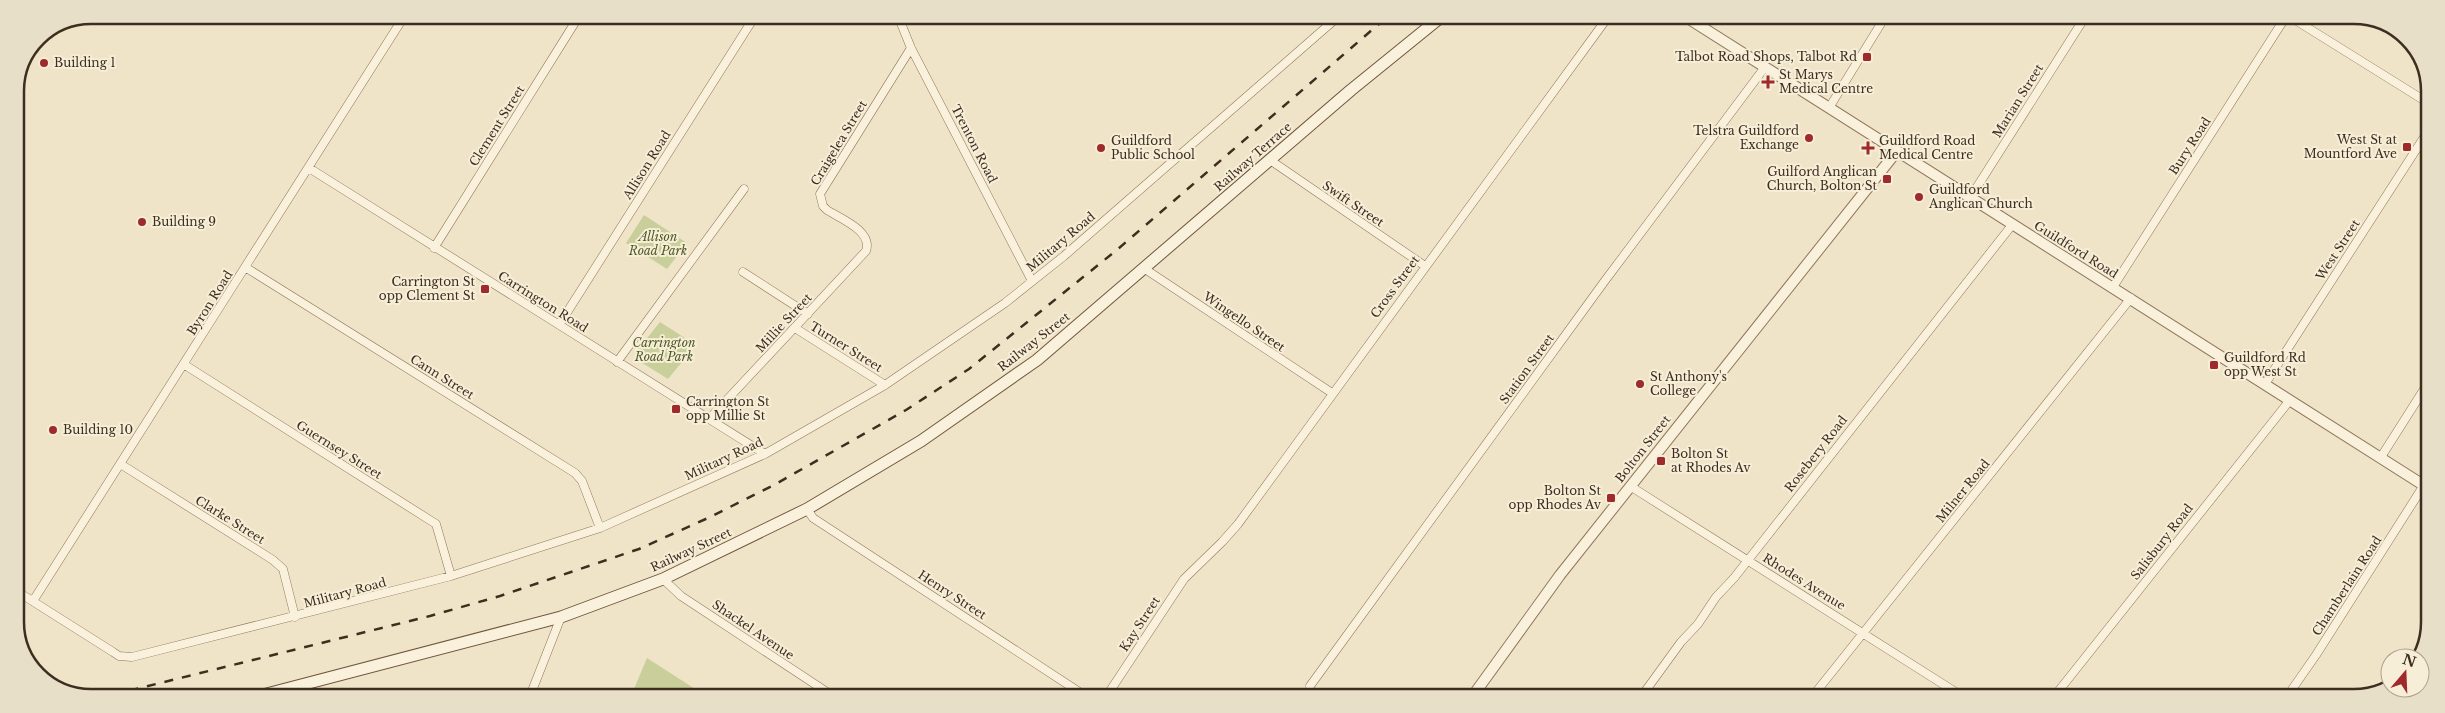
<svg xmlns="http://www.w3.org/2000/svg" width="2445" height="713" viewBox="0 0 2445 713" font-family="'Libre Baskerville',serif">
  <style>
    .green { fill: #c9cf9b }
    .lines { fill: none; stroke-linecap: round; stroke-linejoin: round }
    .minor-casing { stroke: #8d765c; stroke-width: 9 }
    .tertiary-casing { stroke: #8d765c; stroke-width: 12 }
    .secondary-casing { stroke: #6f573f; stroke-width: 13 }
    .minor { stroke: #faf1dc; stroke-width: 8 }
    .tertiary { stroke: #faf1dc; stroke-width: 10 }
    .secondary { stroke: #faf1dc; stroke-width: 11 }
    .rail { stroke: #3d2e20; stroke-width: 2.5; stroke-dasharray: 9 9; stroke-linecap: butt }
    .poi-dot { fill: #9e2a2b; stroke: #f7eed8; stroke-width: 2 }
    .labels { text-anchor: middle; stroke-width: 4; stroke-linejoin: round; paint-order: stroke }
    .poi-label { font-size: 12px; fill: #3d2e20; stroke: #f7eed8; text-anchor: start }
    .street-label { font-size: 12px; fill: #3d2e20; stroke: #f7eed8 }
    .park-label { font-size: 12px; font-style: italic; fill: #4d5a26; stroke: #f7eed8 }
    .rim { fill: none; stroke: #3d2e20; stroke-width: 2.5 }
  </style>
  <rect width="100%" height="100%" fill="#f0e4c8"/>
  <path class="green" d="M644 215 687 243 667 269 626 243Z
    M660 322 696 345 668 379 636 359 635 353Z
    M647 658 706 696H631Z"/>
  <g class="lines">
    <g class="minor-casing">
      <path id="minor" d="M898 16 911 48 1032 281
        M2292 18 2430 104
        M1829 108 1885 17
        M1270 160 1425 266
        M309 168 765 454
        M1970 198 2085 17
        M434 248 579 16
        M245 267 575 473 582 481 600 528
        M1145 269 1332 393
        M743 272 808 314
        M2113 287 2285 18
        M559 325 755 16
        M795 328 885 385
        M617 362 744 189
        M185 365 436 524 451 576
        M2265 384 2430 128
        M709 419 866 251C873 231 841 219 827 210L823 206 820 194 911 48
        M2381 457 2428 383
        M122 465 273 560 283 569 295 617
        M1630 486 1965 698
        M807 509 813 518 1087 697
        M663 579 681 596 833 696
        M15 590 113 652 119 656 132 657 451 576 600 528 765 454 885 385 1005 303 1064 256 1339 16
        M33 601 405 15
        M1310 686 1604 282 1765 67
        M530 696 561 617
        M1106 697 1184 579 1222 542 1238 524 1608 17
        M1641 697 1681 642 1698 624 1716 597 1734 578 2012 225
        M1812 697 2131 298
        M2053 698 2290 400
        M2286 698 2316 655 2424 485"/>
    </g>
    <g class="tertiary-casing">
      <path id="tertiary" d="M1686 17 2428 488
        M1472 697 1560 575 1897 151"/>
    </g>
    <g class="secondary-casing">
      <path id="secondary" d="M259 696 561 617 663 579 807 509 921 441 1037 360 1351 90 1441 17"/>
    </g>
    <use href="#minor" class="minor"/>
    <use href="#tertiary" class="tertiary"/>
    <use href="#secondary" class="secondary"/>
    <path class="rail" d="M112 695 430 616 500 596 639 549 708 518 774 485 906 410 969 369 1118 249 1387 17"/>
  </g>
  <g class="poi-dot">
    <rect x="1862" y="52" width="10" height="10" rx="2.5"/>
    <circle cx="44" cy="63" r="5"/>
    <path d="M1765.5 74.5h5v5h5v5h-5v5h-5v-5h-5v-5h5z"/>
    <circle cx="1809" cy="138" r="5"/>
    <rect x="2402" y="142" width="10" height="10" rx="2.5"/>
    <circle cx="1101" cy="148" r="5"/>
    <path d="M1865.5 140.5h5v5h5v5h-5v5h-5v-5h-5v-5h5z"/>
    <rect x="1882" y="174" width="10" height="10" rx="2.5"/>
    <circle cx="1919" cy="197" r="5"/>
    <circle cx="142" cy="222" r="5"/>
    <rect x="480" y="284" width="10" height="10" rx="2.5"/>
    <rect x="2209" y="360" width="10" height="10" rx="2.5"/>
    <circle cx="1640" cy="384" r="5"/>
    <rect x="671" y="404" width="10" height="10" rx="2.5"/>
    <circle cx="53" cy="430" r="5"/>
    <rect x="1656" y="456" width="10" height="10" rx="2.5"/>
    <rect x="1606" y="493" width="10" height="10" rx="2.5"/>
  </g>
  <g class="labels">
    <g class="poi-label">
      <text x="1857" y="61" text-anchor="end">Talbot Road Shops, Talbot Rd</text>
      <text x="54" y="67">Building 1</text>
      <text x="1779" y="79">St Marys<tspan x="1779" dy="14">Medical Centre</tspan></text>
      <text x="1799" y="135" text-anchor="end">Telstra Guildford<tspan x="1799" dy="14">Exchange</tspan></text>
      <text x="2397" y="144" text-anchor="end">West St at<tspan x="2397" dy="14">Mountford Ave</tspan></text>
      <text x="1111" y="145">Guildford<tspan x="1111" dy="14">Public School</tspan></text>
      <text x="1879" y="145">Guildford Road<tspan x="1879" dy="14">Medical Centre</tspan></text>
      <text x="1877" y="176" text-anchor="end">Guilford Anglican<tspan x="1877" dy="14">Church, Bolton St</tspan></text>
      <text x="1929" y="194">Guildford<tspan x="1929" dy="14">Anglican Church</tspan></text>
      <text x="152" y="226">Building 9</text>
      <text x="475" y="286" text-anchor="end">Carrington St<tspan x="475" dy="14">opp Clement St</tspan></text>
      <text x="2224" y="362">Guildford Rd<tspan x="2224" dy="14">opp West St</tspan></text>
      <text x="1650" y="381">St Anthony's<tspan x="1650" dy="14">College</tspan></text>
      <text x="686" y="406">Carrington St<tspan x="686" dy="14">opp Millie St</tspan></text>
      <text x="63" y="434">Building 10</text>
      <text x="1671" y="458">Bolton St<tspan x="1671" dy="14">at Rhodes Av</tspan></text>
      <text x="1601" y="495" text-anchor="end">Bolton St<tspan x="1601" dy="14">opp Rhodes Av</tspan></text>
    </g>
    <g class="street-label">
      <text transform="translate(2018 101) rotate(-58)" y="4">Marian Street</text>
      <text transform="translate(497 126) rotate(-58)" y="4">Clement Street</text>
      <text transform="translate(839 143) rotate(-59)" y="4">Craigelea Street</text>
      <text transform="translate(974 144) rotate(63)" y="4">Trenton Road</text>
      <text transform="translate(2190 146) rotate(-57)" y="4">Bury Road</text>
      <text transform="translate(1253 157) rotate(-41)" y="4">Railway Terrace</text>
      <text transform="translate(647 165) rotate(-58)" y="4">Allison Road</text>
      <text transform="translate(1353 204) rotate(34)" y="4">Swift Street</text>
      <text transform="translate(1061 242) rotate(-40)" y="4">Military Road</text>
      <text transform="translate(2076 250) rotate(32)" y="4">Guildford Road</text>
      <text transform="translate(2338 250) rotate(-57)" y="4">West Street</text>
      <text transform="translate(1395 287) rotate(-54)" y="4">Cross Street</text>
      <text transform="translate(543 302) rotate(32)" y="4">Carrington Road</text>
      <text transform="translate(210 303) rotate(-58)" y="4">Byron Road</text>
      <text transform="translate(1244 322) rotate(34)" y="4">Wingello Street</text>
      <text transform="translate(784 323) rotate(-47)" y="4">Millie Street</text>
      <text transform="translate(1034 342) rotate(-38)" y="4">Railway Street</text>
      <text transform="translate(846 347) rotate(32)" y="4">Turner Street</text>
      <text transform="translate(1527 369) rotate(-54)" y="4">Station Street</text>
      <text transform="translate(442 377) rotate(32)" y="4">Cann Street</text>
      <text transform="translate(1643 449) rotate(-52)" y="4">Bolton Street</text>
      <text transform="translate(339 450) rotate(32)" y="4">Guernsey Street</text>
      <text transform="translate(1816 454) rotate(-52)" y="4">Rosebery Road</text>
      <text transform="translate(724 459) rotate(-25)" y="4">Military Road</text>
      <text transform="translate(1963 491) rotate(-51)" y="4">Milner Road</text>
      <text transform="translate(230 520) rotate(32)" y="4">Clarke Street</text>
      <text transform="translate(2162 542) rotate(-52)" y="4">Salisbury Road</text>
      <text transform="translate(691 550) rotate(-25)" y="4">Railway Street</text>
      <text transform="translate(1804 582) rotate(32)" y="4">Rhodes Avenue</text>
      <text transform="translate(2347 586) rotate(-57)" y="4">Chamberlain Road</text>
      <text transform="translate(345 593) rotate(-15)" y="4">Military Road</text>
      <text transform="translate(952 595) rotate(33)" y="4">Henry Street</text>
      <text transform="translate(1140 624) rotate(-57)" y="4">Kay Street</text>
      <text transform="translate(753 630) rotate(34)" y="4">Shackel Avenue</text>
    </g>
    <g class="park-label">
      <text x="658" y="241">Allison<tspan x="658" dy="14">Road Park</tspan></text>
      <text x="664" y="347">Carrington<tspan x="664" dy="14">Road Park</tspan></text>
    </g>
  </g>
  <path d="M0 0H2445V713H0ZM91 24H2354A67 67 0 0 1 2421 91V622A67 67 0 0 1 2354 689H91A67 67 0 0 1 24 622V91A67 67 0 0 1 91 24Z" fill="#e8dfc9" fill-rule="evenodd"/>
  <path class="rim" d="M91 24H2354A67 67 0 0 1 2421 91V622A67 67 0 0 1 2354 689H91A67 67 0 0 1 24 622V91A67 67 0 0 1 91 24Z"/>
  <g transform="translate(2405 673) rotate(19)"><circle r="24" fill="#f7eed8" stroke="#ada18e"/>
  <path d="M0-4L9 19L0 12L-9 19Z" fill="#9e2a2b"/>
  <text y="-8" font-size="14" font-weight="bold" text-anchor="middle" fill="#3d2e20">N</text>
  </g>
</svg>
